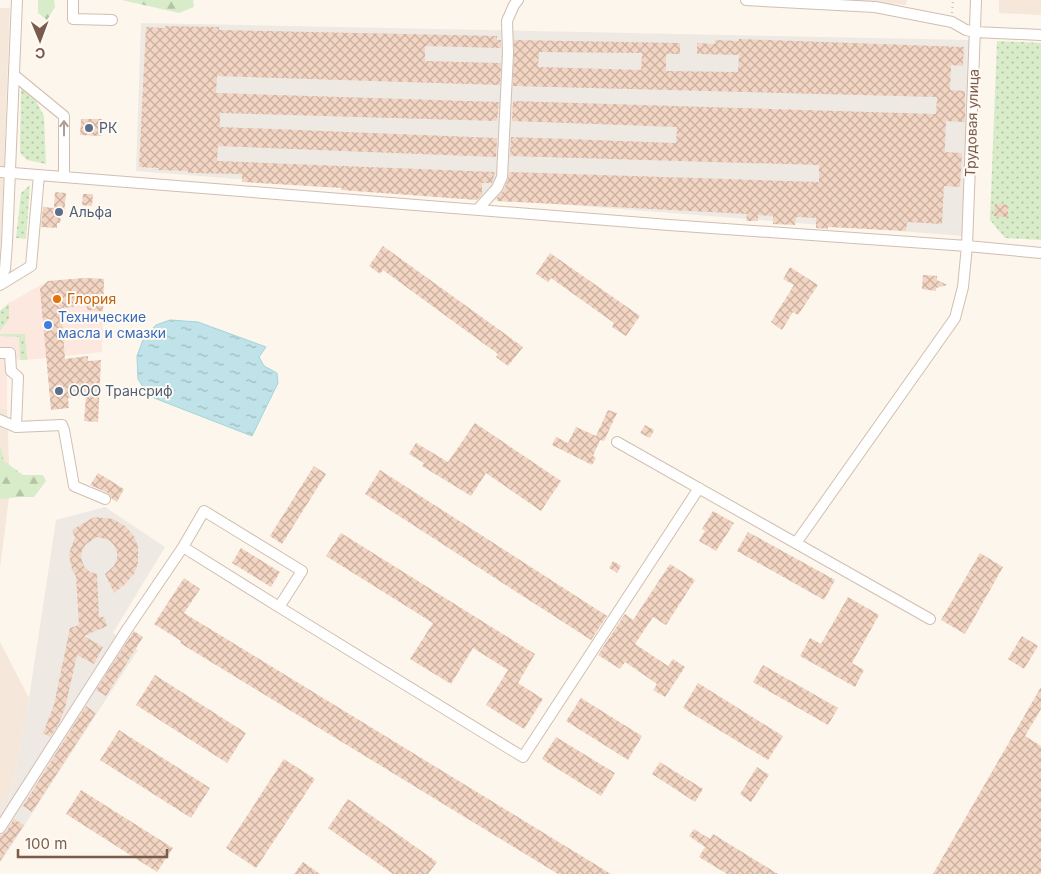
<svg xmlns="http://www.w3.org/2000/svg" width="1041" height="874" viewBox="0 0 1041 874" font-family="Inter,sans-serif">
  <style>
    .residential { fill: #f5e8da }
    .commercial { fill: #fde8e0 }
    .industrial { fill: #efe9e4 }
    .grass { fill: url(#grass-dots) }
    .forest { fill: url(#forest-firs) }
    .water { fill: url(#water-ripples); stroke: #a5d3da }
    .building { fill: url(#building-cross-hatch); fill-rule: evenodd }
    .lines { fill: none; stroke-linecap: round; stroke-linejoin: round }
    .minor-casing { stroke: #d1beb0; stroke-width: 12 }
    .path { stroke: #d9b8a5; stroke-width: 2; stroke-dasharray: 1 4; stroke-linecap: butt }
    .minor { stroke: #fff; stroke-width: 10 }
    .oneway { stroke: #af9d94 }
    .service-dot { fill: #5c6f8a; stroke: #fffaf3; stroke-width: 2 }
    .food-dot { fill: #e8710a; stroke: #fffaf3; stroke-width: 2 }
    .shop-dot { fill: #3f7fe0; stroke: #fffaf3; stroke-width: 2 }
    .labels { text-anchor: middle; stroke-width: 4; stroke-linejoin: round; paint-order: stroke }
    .street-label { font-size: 14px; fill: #7a5c4d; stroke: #fffaf3 }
    .service-label { font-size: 14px; fill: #4e5e75; stroke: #fffaf3; text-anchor: start }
    .food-label { font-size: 14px; fill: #c56008; stroke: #fffaf3; text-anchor: start }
    .shop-label { font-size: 14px; fill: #366cbe; stroke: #fffaf3; text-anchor: start }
  </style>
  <defs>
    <pattern id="grass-dots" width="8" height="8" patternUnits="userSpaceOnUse" patternTransform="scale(1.25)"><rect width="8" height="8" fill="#d8ecc9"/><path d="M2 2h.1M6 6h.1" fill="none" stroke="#b4c2a5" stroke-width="1.8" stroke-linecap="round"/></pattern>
    <pattern id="forest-firs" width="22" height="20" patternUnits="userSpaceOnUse" patternTransform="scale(1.25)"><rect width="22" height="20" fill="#d8ecc9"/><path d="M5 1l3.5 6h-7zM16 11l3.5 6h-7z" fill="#b4c2a5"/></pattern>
    <pattern id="water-ripples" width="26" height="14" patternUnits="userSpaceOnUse" patternTransform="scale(1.25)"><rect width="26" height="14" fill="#bfe3e8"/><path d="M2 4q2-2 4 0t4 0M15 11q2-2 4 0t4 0" fill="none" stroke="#a0bbbe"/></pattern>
    <pattern id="building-cross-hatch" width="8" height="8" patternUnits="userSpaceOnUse" patternTransform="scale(1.25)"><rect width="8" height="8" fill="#f3d5c3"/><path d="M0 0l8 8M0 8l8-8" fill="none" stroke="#cab0a1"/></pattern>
  </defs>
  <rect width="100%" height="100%" fill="#fdf6ec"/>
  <path class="residential" d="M835 0H907L906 5Z
    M999 0H1041V15L999 13Z
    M0 8H10L0 267Z
    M0 408 7 409 10 490 0 568Z
    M0 642 29 698 12 791 0 807Z"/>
  <path class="commercial" d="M85 278 104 279 102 352 27 360 7 359V409L0 408V311L9 303 48 281Z"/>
  <path class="industrial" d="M141 23 970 40 963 236 136 171Z
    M105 507 165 547 113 633 138 650 0 863V807L12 791 29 698 56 520Z"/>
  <path class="grass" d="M997 41 1041 43V240L1005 238 990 220Z
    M21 88 34 97 44 116 46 164 27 160 20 153Z
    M30 185 26 239 16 238 21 193Z
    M9 303V319L0 331V311Z
    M0 334H25L27 360H20L19 337 0 336Z"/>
  <path class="forest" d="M38 0H54L55 7 47 20 38 13Z
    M122 0H193L194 7 179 13Z
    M0 445 4 461 23 475H43L46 481 34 497H20L0 499Z"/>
  <path class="water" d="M170 320 198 322 266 347 259 357 264 366 277 373 278 383 252 436 149 396 138 379 137 356 144 337 156 325Z"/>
  <path class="building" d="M165 26 219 27V30L497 36V40H501V48L425 46V61L501 63 500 85 217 76 216 93 499 102 497 121 220 113V127L497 138 496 157 218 146 217 161 495 172 492 183H482V195L477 200 341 190 342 188 242 182V174L188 173V171L158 170 159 168 139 167 146 27 165 28Z
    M739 39 964 47 963 66 951 65 950 90 965 91V122L946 121 945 144V152L962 153 960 187 944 186 942 224 907 222 906 231 828 227V229L816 228V218L796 217 795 225 773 224V216L758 215V221H746L747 214 497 201V198L503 191 508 180 509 172 819 182V165L510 156 511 137 676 143 677 127 512 121 513 101 936 114 937 97 513 86 514 40 680 43V54H666V71L738 72 739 55 697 54V43L715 44V40L739 41ZM539 52 642 53 641 70 538 67Z
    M81 119H102L101 136 80 135Z
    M55 192 66 193 64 215H61L60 223H57V228L41 227 43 207 54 208Z
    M83 194H93L92 206 82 205Z
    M995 204 1008 205V217L994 216Z
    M383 246 523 347 508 366 496 357 498 354 383 270 380 274 369 266Z
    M550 253 640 316 626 336 612 327 614 323 551 278 548 282 536 274Z
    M790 267 818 285 798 315 793 312 782 330 771 322 794 285 783 279Z
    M923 275 937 276V280L947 285 936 288V291L922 289Z
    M85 278 104 279 103 311 87 310 86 297 73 307 61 308 65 359 88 356V361L101 360 98 422 84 421 86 395 68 398 69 408 51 410 40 289 48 281Z
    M608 410 617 413 604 441 600 440 593 456 596 458 592 465 552 445 556 437 568 443 576 427 596 436Z
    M475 423 561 481 541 511 486 473 471 496 422 466 424 463 409 454 416 443 448 462Z
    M645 425 654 430 650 438 640 433Z
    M314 466 326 474 282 544 270 536Z
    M380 470 607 616 591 640 365 494Z
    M98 473 124 489 117 502 112 499 108 493 90 485Z
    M713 511 734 523 716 551 699 541 705 531 702 529Z
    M94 517 113 519 125 526 134 536 138 547V563L134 574 124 585 114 593 105 574 114 566 117 559V552L114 545 109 540 97 537 86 544 82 550 81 558 84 566 90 572 97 574 99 617H104L107 626 84 636 103 647 94 664 77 655 65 708 58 725 50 737 43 733 54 705 70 628 79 625 76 576 72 570 69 554 75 537 72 530Z
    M748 532 835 580 824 600 737 551Z
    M341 533 535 654 518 683 543 699 524 729 486 705 508 670 473 648 451 684 410 659 433 623 326 556Z
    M241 548 280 572 271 587 232 563Z
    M980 553 1003 567 965 634 941 620Z
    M613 561 621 566 617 573 609 568Z
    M670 564 695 580 666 625 653 617 635 644 668 666 673 659 685 667 665 697 653 690 657 684 625 662 620 669 598 655 625 614 633 620Z
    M184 578 200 589 184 613 611 874H558L180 643 181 641 154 624Z
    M848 597 879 615 852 663 864 670 855 687 800 656 810 638 821 644Z
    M134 631 143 637 106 696 96 690Z
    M1022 636 1038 646 1024 669 1008 659Z
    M763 665 838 708 828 725 753 682Z
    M155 675 246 733 227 763 136 705Z
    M698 683 783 736 768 760 683 708Z
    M1041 687V709L1025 736 1041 746V874H933Z
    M581 698 642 736 628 760 566 721Z
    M86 706 96 713 32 812 23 806Z
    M119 730 210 788 191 818 100 760Z
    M556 737 615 773 601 796 542 759Z
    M284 759 315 779 256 868 226 848Z
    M660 762 703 789 695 802 652 774Z
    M757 767 769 775 751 802 740 794Z
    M81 790 173 848 157 872 66 814Z
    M348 799 437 862 428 874H393L328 828Z
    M14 819 24 825 0 861V836L6 832Z
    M694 829 710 839 713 834 778 874H727L699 857 705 847 689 836Z
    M303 862 320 874H294Z"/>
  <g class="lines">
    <g class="minor-casing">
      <path id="minor" d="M73 0V19L112 20
        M746 0 875 7 952 22 966 30 975 32 1041 35
        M14 75 64 116V177
        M0 172 669 225 967 246 1041 253
        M478 209 497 188 502 177 508 53 507 21 514 5 518 0
        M0 280 5 269 7 243 17 0
        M0 285 31 266 39 175
        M0 353H10L11 371 18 377 16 427
        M0 420 16 427 62 425 64 430 74 486 105 499
        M617 442 930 619
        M796 543 955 318 963 287 967 246 976 0
        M183 547 204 511 302 571 279 607 523 757 699 488
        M0 828 128 628 183 547 279 607"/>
    </g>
    <path class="path" d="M952 13 953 0"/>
    <use href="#minor" class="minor"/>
  </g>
  <defs><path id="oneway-shaft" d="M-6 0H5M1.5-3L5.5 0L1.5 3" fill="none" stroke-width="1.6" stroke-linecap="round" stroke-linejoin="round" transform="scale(1.25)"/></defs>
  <use class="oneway" href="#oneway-shaft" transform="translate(64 128) rotate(-90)"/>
  <g class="service-dot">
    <circle cx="89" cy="128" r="5"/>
    <circle cx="59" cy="212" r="5"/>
    <circle cx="59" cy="391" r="5"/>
  </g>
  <circle class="food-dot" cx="57" cy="299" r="5"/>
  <circle class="shop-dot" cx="48" cy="325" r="5"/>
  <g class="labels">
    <g class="street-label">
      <text transform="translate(972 123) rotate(-88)" y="5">Трудовая улица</text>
    </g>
    <g class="service-label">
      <text x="99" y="133">РК</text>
      <text x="69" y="217">Альфа</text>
      <text x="69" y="396">ООО Трансриф</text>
    </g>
    <g class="food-label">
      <text x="67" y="304">Глория</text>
    </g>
    <g class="shop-label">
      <text x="58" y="322">Технические<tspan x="58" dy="16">масла и смазки</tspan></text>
    </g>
  </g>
  <g transform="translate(40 40) rotate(179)" stroke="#fffaf3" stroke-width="4" paint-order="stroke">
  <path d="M0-4L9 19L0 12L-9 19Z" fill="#7a5c4d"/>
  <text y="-8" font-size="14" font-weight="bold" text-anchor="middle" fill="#7a5c4d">С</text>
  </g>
  <path d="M18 849v8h149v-8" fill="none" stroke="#7a5c4d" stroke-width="2.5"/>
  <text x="25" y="849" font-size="15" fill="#7a5c4d" stroke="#fffaf3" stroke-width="4" paint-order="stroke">100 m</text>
</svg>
